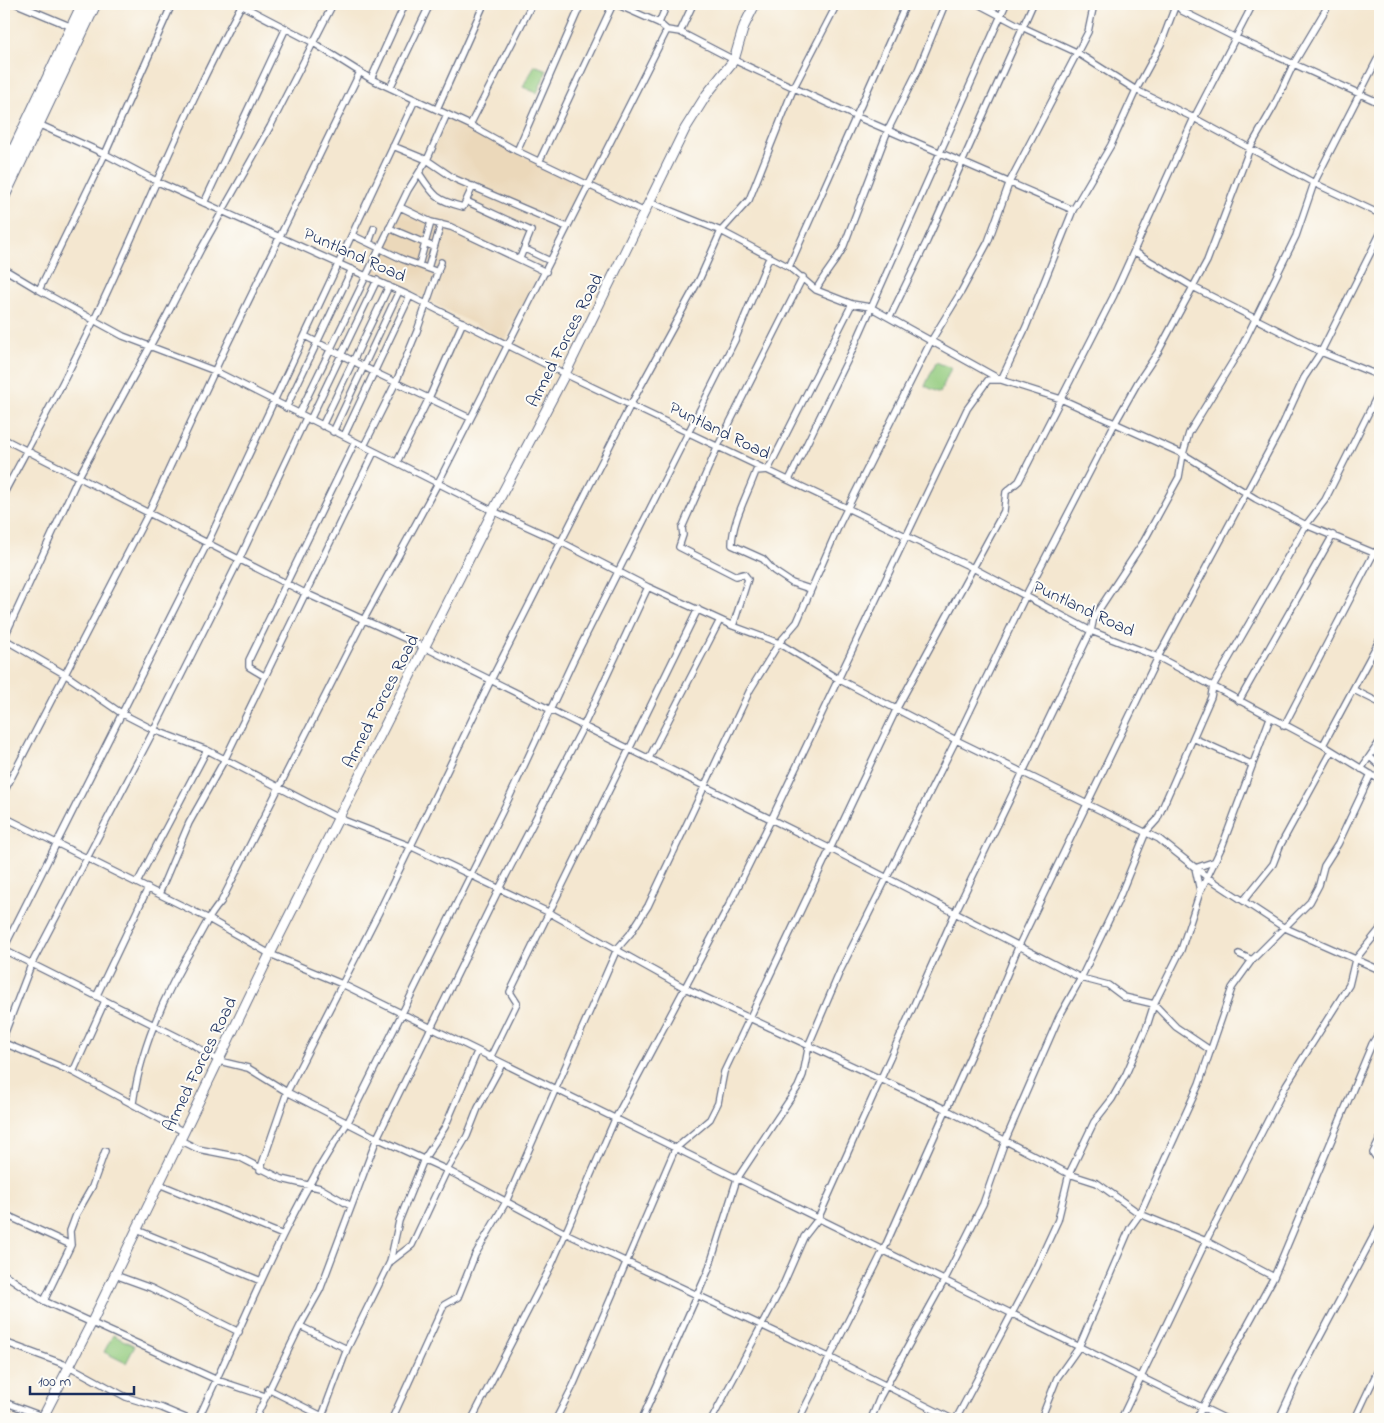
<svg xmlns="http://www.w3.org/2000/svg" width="1384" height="1423" viewBox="0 0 1384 1423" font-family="'Indie Flower',sans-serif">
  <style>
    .built { fill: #ebd8ba }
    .green { fill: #92ca7d; stroke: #567c6e }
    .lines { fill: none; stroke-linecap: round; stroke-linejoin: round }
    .street-casing { stroke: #676f86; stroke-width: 8 }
    .secondary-casing { stroke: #676f86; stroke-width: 11 }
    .highway-casing { stroke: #676f86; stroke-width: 13 }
    .street { stroke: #fff; stroke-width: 5.5 }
    .secondary { stroke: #fff; stroke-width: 9 }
    .highway { stroke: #fff; stroke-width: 11 }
    .labels { text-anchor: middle; stroke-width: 4; stroke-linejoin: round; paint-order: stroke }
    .street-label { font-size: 18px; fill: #1b2f5e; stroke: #fdfcf7 }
  </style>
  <rect width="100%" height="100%" fill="#fdfcf7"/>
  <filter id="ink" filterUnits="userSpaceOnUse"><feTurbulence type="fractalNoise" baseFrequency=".02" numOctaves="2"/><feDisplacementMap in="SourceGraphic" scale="10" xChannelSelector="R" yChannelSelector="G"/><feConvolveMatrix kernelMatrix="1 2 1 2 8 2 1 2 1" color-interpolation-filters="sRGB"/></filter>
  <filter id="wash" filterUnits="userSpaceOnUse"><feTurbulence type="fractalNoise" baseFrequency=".0096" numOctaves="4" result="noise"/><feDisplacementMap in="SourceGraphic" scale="20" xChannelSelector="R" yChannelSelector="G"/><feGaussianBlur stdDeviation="1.12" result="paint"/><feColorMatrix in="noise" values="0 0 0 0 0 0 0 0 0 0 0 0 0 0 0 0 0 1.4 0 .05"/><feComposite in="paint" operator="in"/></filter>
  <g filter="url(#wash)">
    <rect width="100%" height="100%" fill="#f4e7d0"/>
    <path class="built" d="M448 119 583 186 506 340 372 273Z"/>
    <path class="green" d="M534 65 547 70 537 93 523 87C527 77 532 74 534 65Z
      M936 362 951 368 940 393 925 386Z
      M113 1335 135 1346 126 1363 104 1352Z"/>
  </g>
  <g filter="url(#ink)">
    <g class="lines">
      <g class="street-casing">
        <path id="street" d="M17 4 72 27
          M239 4 312 42 371 79 470 125 517 151 645 212
          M616 4 659 23 667 30 680 32 734 60 855 116 1073 210
          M978 4 1022 27 1076 52 1136 90 1194 118 1314 183 1380 214
          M1176 4 1182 11 1234 37 1380 103
          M659 23 667 4
          M680 32 693 4
          M371 79 405 4
          M390 88 430 4
          M437 109 484 4
          M38 124 105 154 158 182 410 296 565 374 973 568 1091 631 1158 657 1323 745 1380 780
          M470 125 532 4
          M393 146 427 160 455 179 567 227
          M517 151 581 4
          M539 162 613 4
          M419 173C434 196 436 200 463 207L466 201 531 231 520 258
          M466 201 473 186
          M649 202 721 231 789 267 816 290 852 304 870 307 1001 380 1061 399 1183 454 1256 499 1306 525 1374 553 1380 548
          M204 203 286 28
          M400 207 431 222 451 227 546 272
          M389 228 434 247
          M352 235 402 259 438 272
          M369 243 374 228
          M525 249 550 261
          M1135 252 1193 287 1321 352 1380 376
          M419 265 431 222
          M789 267 906 4
          M428 268 441 224
          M4 269 39 290 123 336 215 371 493 511 561 542 648 587 733 626 779 643 838 679 956 740 1159 839 1207 877 1283 927 1380 970
          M39 290 105 154 172 4
          M816 290C824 274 835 263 843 248L888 130 918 70 945 4
          M890 317 927 241 1033 4
          M305 336 376 373 470 418
          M286 408 352 269
          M299 414 408 190 427 160 447 114
          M310 420 377 280
          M322 426 389 286
          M333 432 399 291
          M344 436 410 296
          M4 439 305 593 426 648 829 848 1081 978 1108 985 1124 997 1154 1004 1176 1027 1210 1050
          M364 446 396 382 417 331 441 262
          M397 462 429 398 463 322
          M789 480 852 351 1006 4
          M4 493C35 435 67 377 95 318 145 213 186 106 242 4
          M810 589 792 583 774 571 763 559 732 545C732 521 748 494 756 471L768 470 852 304
          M733 626 748 579 744 574 736 576 679 547 683 535 682 528 718 446 803 277
          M4 638 78 478 167 315 201 249 270 127 333 4
          M4 639 66 675 121 713 154 730 207 750 338 818 410 846 550 913 685 988 945 1109 1069 1174 1097 1183 1140 1214 1206 1241 1274 1277
          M264 676 249 667V660L355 442
          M1354 690 1380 703
          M1239 701 1333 535
          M1284 726 1374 553
          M1193 738 1251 764
          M1323 745 1380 639
          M1370 757 1380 766
          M649 758 720 620
          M1361 769 1380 741
          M4 792 148 514 223 353 360 72
          M4 817 207 918 270 954 342 984 1226 1419
          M137 883 207 750
          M1200 891 1195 868 1213 862
          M159 894 189 823 225 759 374 452
          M1244 900 1273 864 1280 846 1332 751
          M4 948 207 544 415 100
          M4 950 192 1044 219 1061 248 1068 287 1092 377 1138 447 1170 565 1233 829 1357 952 1419
          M1239 954 1252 960 1310 902 1319 885 1324 866 1338 844 1371 774
          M97 995 148 888
          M4 1035 31 965 154 730 239 560 306 418
          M4 1043 73 1072 184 1132
          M490 1058 517 1003 510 992 698 609
          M73 1072 105 1001
          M133 1103C141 1045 168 987 198 938 206 924 210 914 221 902L364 619 438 483 667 30
          M1380 1139 1373 1153 1380 1163
          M180 1140 198 1149 239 1157 282 1179 320 1188 351 1206
          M260 1170 287 1092 378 914 491 680 631 404 700 278 721 231 749 200 794 87 837 4
          M159 1184 283 1235
          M4 1214 71 1245
          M137 1230 261 1281
          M390 1262 399 1221 424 1159 445 1127 477 1052
          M4 1274 44 1301 217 1380 265 1396
          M115 1275 151 1288 239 1332
          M44 1301 71 1245 70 1231 76 1215 92 1187 105 1151
          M300 1326 347 1349
          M4 1342 69 1366 126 1397 162 1408 188 1419
          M268 1389 328 1419
          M4 1402 50 1419
          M198 1419C246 1319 285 1214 348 1122L509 798 573 661 735 340 769 258
          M255 1419 300 1326 320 1290 377 1138 499 889 583 727 648 587
          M321 1419 347 1349 390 1262 412 1245 447 1170 467 1136 478 1108 502 1064
          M392 1419 444 1305 458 1297 475 1255 506 1202 617 949 630 934 648 906 750 690 779 643 797 622 840 523 931 341 961 292 988 242 1010 181 1088 32 1094 4
          M472 1419 552 1264 615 1119 730 903 771 820 967 409 988 380H1001L1026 327 1073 210 1111 145 1136 90 1161 44 1176 4
          M556 1419 573 1386 675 1149 710 1119 718 1103 724 1072 897 708 1004 511 1006 492 1019 481 1113 297 1194 118 1253 4
          M642 1419 708 1271 737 1179 798 1087 803 1075 809 1044 841 969 956 740 1025 597 1115 423 1138 382 1158 352 1207 261 1250 148 1274 106 1294 63 1329 4
          M712 1419 783 1285 804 1237 818 1219 955 913 1091 631 1094 617 1144 541 1179 477 1183 454 1189 433 1241 348 1296 236 1314 183 1380 54
          M799 1419 883 1251 981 1032 988 1021 1019 945 1158 657 1280 430 1304 378 1321 352 1380 234
          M871 1419 880 1397 944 1281 983 1204 1005 1141 1059 1017 1081 978 1117 903 1146 832 1157 820 1211 697 1213 686 1306 525 1325 500 1380 390
          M956 1419 1036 1268 1058 1220 1069 1174 1094 1122 1112 1099 1126 1074 1147 1026 1154 1004 1181 950 1200 892 1223 844 1270 718
          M1041 1419 1057 1378 1079 1347 1130 1228 1140 1214 1199 1084 1232 988 1252 960
          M1121 1419 1206 1241 1286 1085 1349 985 1355 960 1380 929
          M1196 1419 1274 1277 1372 1044 1380 1031
          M1279 1419 1297 1380 1380 1224
          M1355 1419 1380 1366"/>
      </g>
      <g class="secondary-casing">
        <path id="secondary" d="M42 1419 92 1322 270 954 493 511 565 374 685 129 707 94 734 60 744 26 755 4"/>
      </g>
      <g class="highway-casing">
        <path id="highway" d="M4 171 83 4
          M4 196 95 4"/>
      </g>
      <use href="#street" class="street"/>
      <use href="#secondary" class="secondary"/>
      <use href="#highway" class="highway"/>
    </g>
  </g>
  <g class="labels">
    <g class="street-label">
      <text transform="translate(355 254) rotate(24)" y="6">Puntland Road</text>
      <text transform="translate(564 340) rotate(-63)" y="6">Armed Forces Road</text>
      <text transform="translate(720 430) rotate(26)" y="6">Puntland Road</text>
      <text transform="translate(1084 608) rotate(25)" y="6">Puntland Road</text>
      <text transform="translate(380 701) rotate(-63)" y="6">Armed Forces Road</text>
      <text transform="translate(199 1064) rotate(-64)" y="6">Armed Forces Road</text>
    </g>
  </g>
  <rect width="1384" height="1423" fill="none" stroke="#fdfcf7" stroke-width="20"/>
  <path d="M30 1386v8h104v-8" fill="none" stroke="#1b2f5e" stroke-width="2.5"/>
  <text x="38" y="1386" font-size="15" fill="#1b2f5e" stroke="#fdfcf7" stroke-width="4" paint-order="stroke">100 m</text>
</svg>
